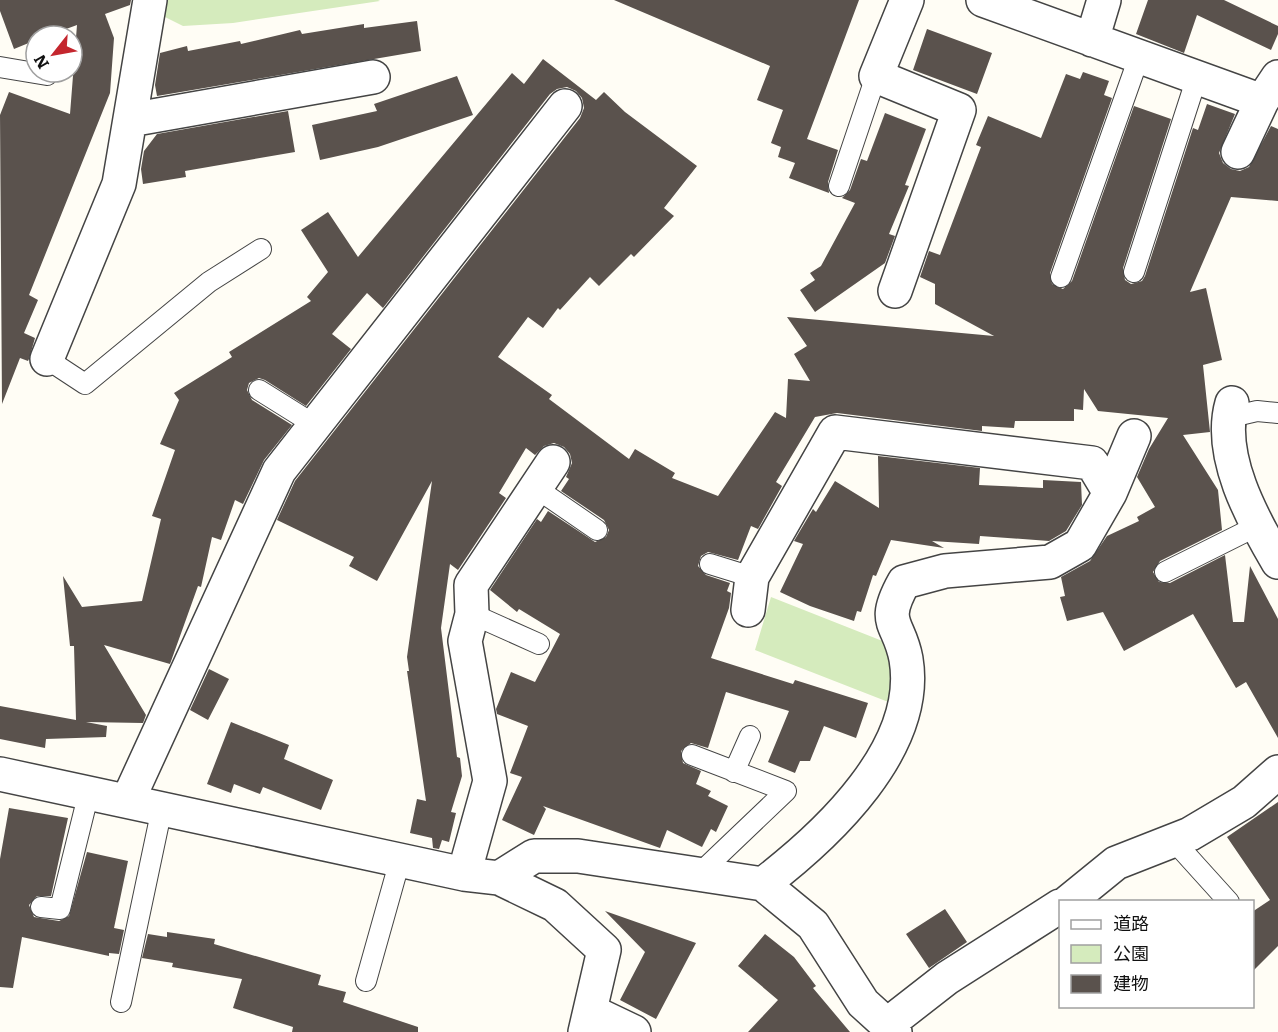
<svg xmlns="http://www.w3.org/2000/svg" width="1278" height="1032" viewBox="0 0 1278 1032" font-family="Literata,'Noto Sans JP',serif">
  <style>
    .green { fill: #d5ebbd }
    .building { fill: #5a524d }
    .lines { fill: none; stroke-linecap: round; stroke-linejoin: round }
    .service-casing { stroke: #444; stroke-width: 22 }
    .minor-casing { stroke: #444; stroke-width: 36 }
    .service { stroke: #fff; stroke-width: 20 }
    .minor { stroke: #fff; stroke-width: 33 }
  </style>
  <rect width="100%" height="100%" fill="#fffdf5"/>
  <path class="green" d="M165 0H378L380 1 233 23 183 26 163 16Z
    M771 597 885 642 894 673 896 705 755 650Z"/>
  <path class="building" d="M0 0H131L130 5 105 14 114 38 110 93 29 295 38 300 24 333 35 338 29 359 28 361 20 358 2 404 0 115 9 92 70 114 77 25 47 36H36V40L14 49 0 11Z
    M614 0H859L807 139 838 150 828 182 829 193 789 178 795 163 778 157 781 147 771 143 783 110 757 100 770 66Z
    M1148 0H1224L1278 26V34L1271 50 1197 15 1184 53 1136 34Z
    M417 21 421 51 157 96 155 85 160 53 187 46 188 51 240 41 241 44 300 30 302 34 364 24V28Z
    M927 29 992 53 977 94 913 70Z
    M543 59 596 100 604 92 625 112 697 166 664 208 674 216 634 257 631 254 599 286 590 277 560 310 558 308 543 328 528 317 498 357 552 395 549 399 629 459 635 449 675 473 672 478 718 496 775 412 786 418 788 379 810 381 794 354 807 346 787 317 994 336 935 304V284L920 277 929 251 940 255 981 147 976 145 988 116 1041 138 1066 74 1080 79 1083 72 1109 81 1104 95 1112 98 1050 273 1052 284 1063 289 1072 281 1134 106 1171 119 1123 268 1125 280 1131 284 1142 281 1145 276 1193 128 1198 130 1207 104 1235 114 1219 153 1223 163 1231 169 1240 171 1249 167 1271 126 1278 129V201L1231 197 1190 292 1206 288 1222 360 1203 365 1210 432 1183 435 1218 490 1222 530 1160 561 1153 572 1159 582 1170 583 1225 555 1233 622H1244L1250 566 1278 619V738L1246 682 1236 688 1193 614 1124 651 1103 612 1067 621 1060 597 1065 596 1061 577 1090 561 1107 536 1139 521 1137 517 1155 507 1137 477 1149 449 1168 418 1098 411 1084 389 1083 410 1074 409V421H1015L1014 428 982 426V431L837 413 815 417 776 482 782 486 758 529 751 526 738 560 708 552 701 556 698 566 706 575 730 583 727 591 731 593 729 608 711 658 793 684 795 680 868 703 856 738 824 726 810 761H800L795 773 768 762 789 711 726 692 708 748 691 743 681 751 683 763 701 771 696 784 711 791 708 796 728 806 716 832 711 829 702 847 667 830 660 848 543 806 546 809 534 835 502 820 522 777 510 773 528 726 497 714 496 709 511 672 535 682 560 634 519 609 517 612 490 590 537 519 541 522 548 511 595 542 606 537 609 530 604 520 561 491 569 479 566 477 572 463 570 454 564 447 554 443 544 446 535 455 526 448 499 493 506 498 458 570 450 564 441 628 457 757 460 758 462 776 451 812 456 813 449 842 442 840 439 849 433 848 432 838 410 833 417 799 426 801 407 671H409L407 657 432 481 377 581 349 566 354 557 277 520 295 481 580 118 584 108 582 98 576 91 567 87 557 89 550 94 383 308 367 293 332 334 351 349 306 406 265 380 259 378 249 383 247 390 252 400 292 425 264 460 243 504 235 500 221 540 212 537 201 587 198 586 170 664 104 645 146 715 143 723 86 722 107 726 106 737 46 739 45 748 0 739V706L76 720 74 646H70L63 576 82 607 142 601 161 519 152 516 175 450 160 444 179 400 174 393 232 357 229 352 311 301 307 297 328 272 301 230 328 212 358 257 512 73 524 84Z
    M457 76 473 115 378 147 320 160 312 125 377 111 374 104Z
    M288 111 295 152 185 171 186 177 143 184 141 169 144 151 157 134Z
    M885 113 926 129 905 185 909 186 889 234 895 236 885 263 815 312 800 290 815 280 810 273 821 266 855 203 842 198 850 190 861 159 867 161Z
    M878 456 980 468 979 485 1043 488V480L1081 482 1082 505 1066 531 1049 541 980 536 979 544 932 541 944 548 891 540 876 576 873 575 861 612 857 611 854 621 810 606 780 592 803 544 794 541 813 509 816 512 835 481 879 508Z
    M209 669 229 679 208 720 190 710Z
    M231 722 289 745 284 759 333 780 321 810 263 787 260 794 234 784 231 793 207 784Z
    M1278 802V946L1252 972V912L1270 900 1227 837Z
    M9 808 68 818 51 896H37L29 905 34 917 59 921 69 916 87 852 128 861 114 928 124 930 119 954 109 953V956L22 937 13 988 0 987V859Z
    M945 909 967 942 929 968 906 934Z
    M605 911 696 943 656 1019 620 1000 645 952Z
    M167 932 215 939 214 944 321 975 318 985 346 992 343 1002 418 1027V1032H292L293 1027 233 1008 242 979 172 967 173 963 142 958 148 934 167 937Z
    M765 934 794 957 816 986 813 988 850 1032H748L778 1000 738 966Z"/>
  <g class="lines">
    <g class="service-casing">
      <path id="service" d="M0 67 47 75
        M839 186 876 76
        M1134 272 1197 77
        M1061 277 1139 57
        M47 359 85 384 209 282 261 249
        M259 390 315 425
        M1227 418 1257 411 1278 413
        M536 488 597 530
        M710 564 752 577
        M1165 572 1259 525
        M472 614 539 644
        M692 755 786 791 699 874
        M734 772 750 736
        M1173 840 1229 902
        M41 907 60 909 89 792
        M366 981 400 860
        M121 1002 162 808"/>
    </g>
    <g class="minor-casing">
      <path id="minor" d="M983 0 1262 101
        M1092 40 1104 0
        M130 120 373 77
        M1238 152 1262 101 1278 77
        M895 291 959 110 876 76 907 0
        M47 359 119 184 150 0
        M1232 403C1217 455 1252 518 1278 562
        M1110 493 1134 436
        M748 610 752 577 835 432 1092 463 1110 493 1080 545 1050 562 945 571 904 582C880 625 899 621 906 659 921 748 827 835 763 884
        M0 774 464 874 499 878 555 905 604 950 585 1032
        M128 800 279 471 565 106
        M464 874 490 781 465 641 472 614 471 585 553 462
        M499 878 534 856H578L763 884 813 925 863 1003 895 1032
        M1068 902 1116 863 1190 834 1244 802 1278 772
        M590 1011 634 1032
        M888 1024 947 978 1060 906"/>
    </g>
    <use href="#service" class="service"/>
    <use href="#minor" class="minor"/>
  </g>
  <rect x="1059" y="900" width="195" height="108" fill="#ffffff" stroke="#a0a0a0" stroke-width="1.5"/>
  <rect x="1071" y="920" width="30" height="9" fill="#ffffff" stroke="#a0a0a0" stroke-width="1.5"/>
  <text x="1113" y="930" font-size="18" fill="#111111">道路</text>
  <rect x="1071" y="945" width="30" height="18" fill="#d5ebbd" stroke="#a0a0a0" stroke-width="1.5"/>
  <text x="1113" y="960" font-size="18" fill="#111111">公園</text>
  <rect x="1071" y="975" width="30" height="18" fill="#5a524d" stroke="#a0a0a0" stroke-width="1.5"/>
  <text x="1113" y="990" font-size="18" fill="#111111">建物</text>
  <g transform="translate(54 54) rotate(239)"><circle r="28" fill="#ffffff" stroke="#a0a0a0" stroke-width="1.5"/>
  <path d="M0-4.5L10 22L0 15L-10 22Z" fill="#c4262e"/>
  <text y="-9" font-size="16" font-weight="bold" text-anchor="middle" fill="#111111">N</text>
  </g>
</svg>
